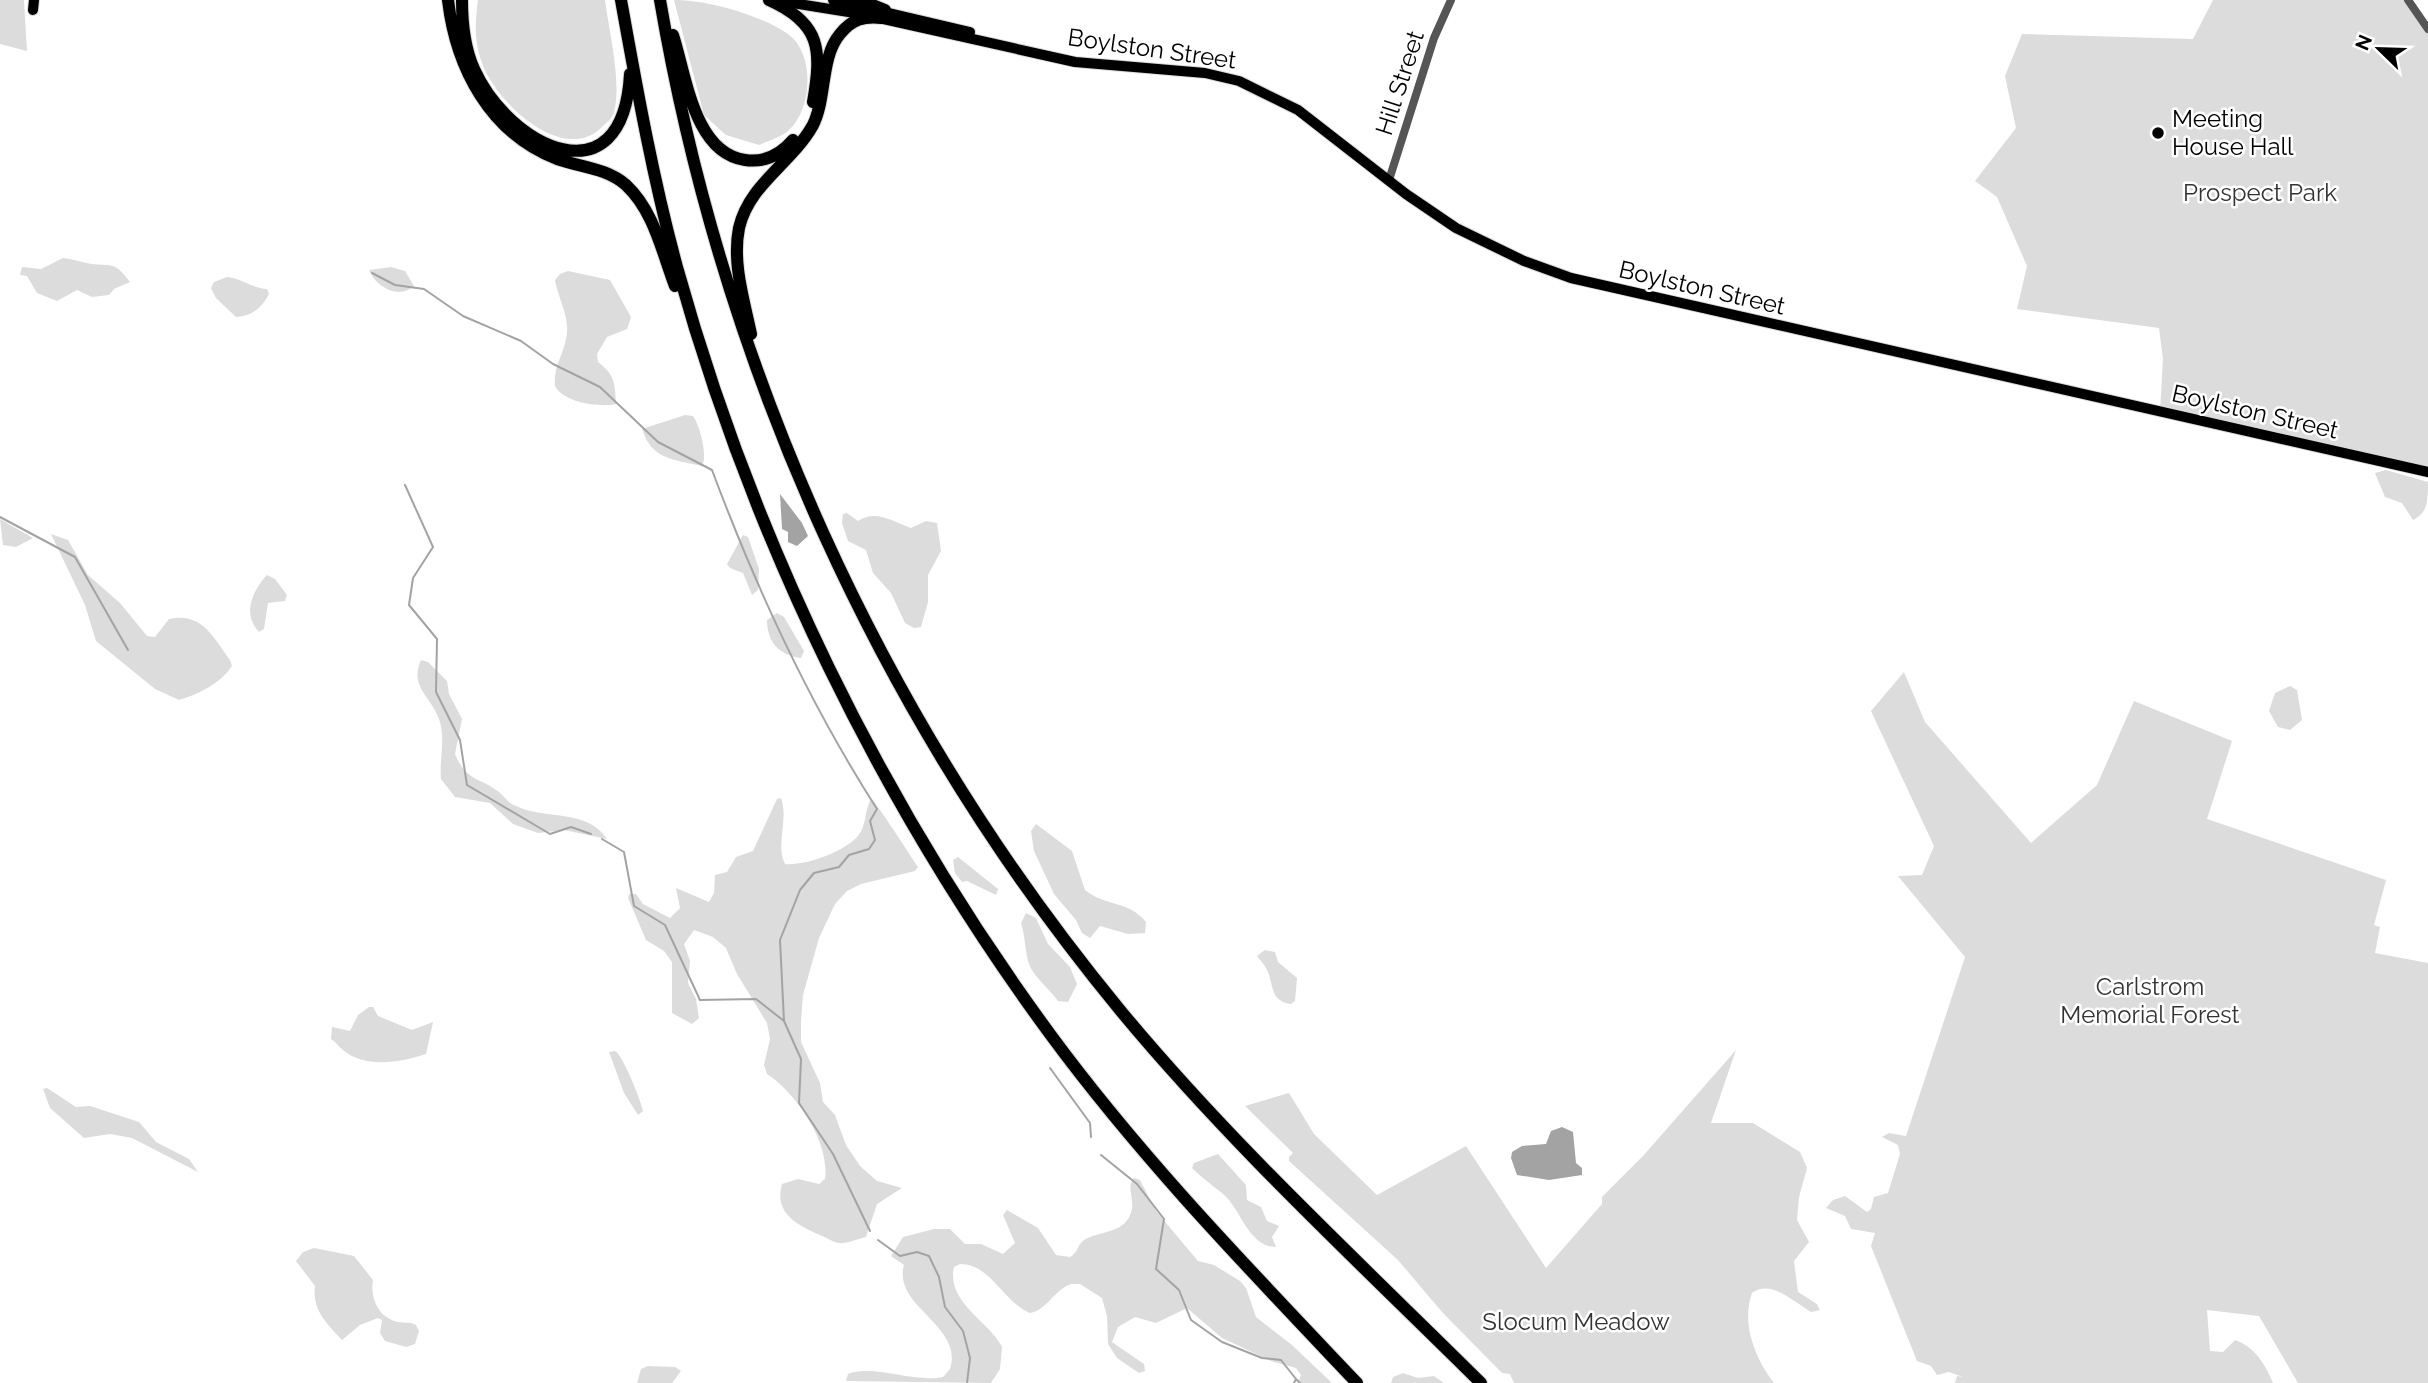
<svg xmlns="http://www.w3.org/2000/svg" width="2428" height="1383" viewBox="0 0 2428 1383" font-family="Raleway,sans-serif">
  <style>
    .green { fill: #dcdcdc }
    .water { fill: #a3a3a3 }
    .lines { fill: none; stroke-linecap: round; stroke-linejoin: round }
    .stream { stroke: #a3a3a3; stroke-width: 2 }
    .major-casing { stroke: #dbdbdb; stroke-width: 12 }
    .highway-casing { stroke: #dbdbdb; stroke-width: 14 }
    .minor { stroke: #555; stroke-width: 8 }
    .major { stroke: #000; stroke-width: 10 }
    .highway { stroke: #000; stroke-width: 12 }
    .poi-dot { fill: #000; stroke: #fff; stroke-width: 2.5 }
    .labels { text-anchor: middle; stroke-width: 5; stroke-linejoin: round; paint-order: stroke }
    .street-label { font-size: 24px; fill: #000; stroke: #fff }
    .poi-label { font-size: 24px; fill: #000; stroke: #fff; text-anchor: start }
    .park-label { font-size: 24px; fill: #333; stroke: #fff }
  </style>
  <rect width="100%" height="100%" fill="#fff"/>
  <path class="green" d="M0 0H24L27 51 0 44Z
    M478 0H605C609 31 622 83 614 112 613 118 606 123 601 128 562 165 495 101 482 63 474 41 475 23 478 0Z
    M674 0C707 0 761 15 788 34 815 53 813 109 788 131 781 137 768 141 759 145L726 135 704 115Z
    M2213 0H2408L2428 29V472L2160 412 2163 359 2159 328 2017 309 2027 266 1997 197 1975 181 2016 128 2005 76 2022 34 2193 39Z
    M63 258C72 259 78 261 86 263 111 268 112 258 130 282L114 289 109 295 92 297 77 290 57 301 37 293 27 276 20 275 22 267 41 269Z
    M391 267 405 271 414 286C399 300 376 287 369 270Z
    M568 271 610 280 631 317 627 329 607 337 597 354 598 362C615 375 615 383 616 404 598 408 563 402 555 386 553 367 563 356 566 339 571 318 558 299 555 280L560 274Z
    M227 277C241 278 251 288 267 289L269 294C262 308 252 316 236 317L216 298 211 288 214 282Z
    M685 415 693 416C700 426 708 456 702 466 673 459 652 460 642 429Z
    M2386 470 2428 482C2428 500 2428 513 2413 520L2402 503 2385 497 2375 473Z
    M847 513 858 521C876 509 893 522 911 528L926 521 937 523 941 551 928 575V602L921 627 914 628 905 623 891 593 873 573 866 550 848 541 842 523 843 514Z
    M0 519 33 538 16 547 3 545Z
    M51 534 68 540 88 575 120 603 147 636 155 637 169 619C202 612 213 637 230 660L232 666C220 684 199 694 179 700L155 689 96 641 85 605Z
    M743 535 748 537 759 569 758 590 752 595 743 573 730 568 727 564Z
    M267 575 275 579 287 595 285 601 268 603 264 629 259 632C242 614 252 591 267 575Z
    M777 613 784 617 804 651 801 658C779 655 767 642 767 620Z
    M421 660 428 662 447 681 449 694 462 719 455 754C466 781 479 777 499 792 505 797 508 803 516 806 544 820 587 808 607 839L564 830 538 833 513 824 490 803 455 797 441 779C439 759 446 739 439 719 431 696 409 687 421 660Z
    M1904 672 1925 722 2031 843 2097 785 2134 701 2232 741 2207 819 2386 880 2374 925 2380 927 2375 953 2428 963V1383H2298L2259 1316 2207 1310 2210 1351 2223 1352 2235 1340C2255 1347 2265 1364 2273 1383H1955L1957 1376 1963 1377 1949 1372 1937 1375 1931 1366 1917 1361 1871 1246 1875 1233 1851 1229 1845 1216 1826 1208 1833 1200 1845 1196 1867 1212 1871 1209 1874 1197 1888 1193 1900 1154 1898 1145 1882 1137 1889 1133 1906 1136 1965 957 1898 876 1922 875 1934 846 1871 711Z
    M2290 686 2297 690 2302 720 2290 730 2278 727 2269 711 2275 693Z
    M781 798C789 820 775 844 785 864 805 866 844 852 858 836 867 825 864 811 871 799 877 803 910 855 918 867L915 871 861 884 847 891 835 904 819 938 803 995 801 1022V1042L820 1083 823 1102 835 1115 846 1145 860 1166 877 1181 902 1188 877 1204 866 1237C857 1239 847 1244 838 1243 833 1242 827 1238 822 1236 800 1226 773 1215 782 1184L798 1179 819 1184 825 1179C830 1142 796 1093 767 1074L764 1065 770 1039 767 1023 737 974 726 948 713 937 694 930 684 944 690 961 688 983 696 999 699 1018 692 1024 672 1013V962L664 951 646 940 628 898 629 894H636L643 904 670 918 680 908 676 888 709 902 714 893 715 875 727 872 736 857 753 851 777 799Z
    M1036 824 1072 851 1085 890C1106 907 1128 900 1146 922L1145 933 1128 934 1100 926 1090 938 1082 933 1076 920 1054 894 1034 851 1031 831Z
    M958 857 998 889 996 895 967 881 962 882 955 873 953 860Z
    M1026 913 1036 918 1048 944 1070 967 1077 984 1068 1002 1058 1001C1049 988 1032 976 1028 961 1025 948 1025 936 1021 923Z
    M1265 950 1275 952 1278 962 1297 978 1295 1001 1291 1004C1269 1001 1274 983 1267 970 1265 965 1260 960 1257 956Z
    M369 1007H373L378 1016 412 1030 433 1022 426 1054C402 1062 365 1069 343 1050 339 1047 336 1042 331 1039L332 1027 350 1031 358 1015Z
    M1736 1050 1711 1123H1753L1800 1152 1807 1168 1799 1197 1797 1220 1809 1242 1794 1261 1798 1292 1817 1304 1820 1310 1811 1312C1794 1302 1771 1279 1752 1293 1741 1324 1755 1358 1774 1383H1514L1510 1374 1502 1373 1442 1312 1398 1260 1289 1161V1157L1293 1153 1245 1106 1289 1093 1314 1134 1377 1195 1466 1146 1546 1268 1602 1204V1197L1643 1156Z
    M615 1051C623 1055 641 1101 643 1111L638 1115 624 1093 609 1052Z
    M47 1088 76 1107 90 1106 139 1122 156 1142 189 1159 198 1172 132 1138 110 1134 84 1138 50 1108 43 1089Z
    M1218 1154 1246 1185 1247 1200 1261 1207 1267 1221 1279 1226 1272 1237 1276 1247C1248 1247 1241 1208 1222 1193 1212 1185 1202 1178 1192 1168L1194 1163Z
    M1134 1178 1140 1180 1156 1211 1198 1261 1214 1265 1240 1281 1246 1288 1256 1317 1292 1345 1332 1383H1298L1301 1375 1296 1368 1271 1361 1222 1338 1187 1308 1156 1323 1135 1317 1118 1327 1112 1342 1144 1364 1145 1371 1139 1373 1117 1358 1108 1344 1107 1316 1102 1298 1080 1284H1071C1054 1290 1047 1310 1030 1313 1003 1302 991 1264 960 1264L954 1267C946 1302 989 1321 1002 1347L1000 1369 991 1383 846 1381 848 1374C872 1364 914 1383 943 1377L950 1369C964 1325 892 1307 904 1265L891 1256 903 1237 934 1229H950L965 1244H981L1003 1254 1015 1243 1003 1215 1007 1210 1038 1228 1056 1255 1070 1257C1078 1253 1077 1245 1084 1240 1101 1230 1127 1234 1132 1209 1134 1198 1126 1186 1134 1178Z
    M314 1248 354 1256 373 1280C370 1296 377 1315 394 1321 402 1324 409 1321 416 1325L419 1331 415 1344 406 1347 385 1341 380 1333 382 1320 378 1318 360 1325 342 1340C326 1323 312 1310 315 1286L296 1261 303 1252Z
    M648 1366 675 1367 681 1371 672 1383H637L641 1369Z
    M1403 1373 1418 1378 1434 1376 1444 1383H1391L1393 1377Z"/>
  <path class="water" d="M780 494 802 523 808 536 797 546 788 542V532L782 529Z
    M1562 1127 1573 1132 1576 1163 1582 1168V1175L1549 1180 1517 1175 1511 1158 1512 1152 1522 1146 1546 1144 1551 1131Z"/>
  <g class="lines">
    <path class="stream" d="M372 273 395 285 424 289 463 316 521 341 553 364 600 387 658 442 712 470C756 588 809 703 877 809L870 821 875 840 869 849 849 855 839 867 814 873 800 890 780 940 784 1021
      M405 485 433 547 413 578 409 605 437 639 436 692 460 740 467 785 550 834 571 827 591 834
      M0 517 75 557 128 650
      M602 839 624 852 634 906 665 925 700 1000 756 999 784 1021 801 1059 799 1103 833 1154 870 1231
      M1050 1068 1090 1123 1091 1137
      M1101 1155 1137 1184 1164 1219 1156 1269 1179 1290 1191 1320 1222 1342 1262 1358 1281 1360 1296 1379
      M878 1240 900 1256 917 1252 929 1256 939 1277 945 1307 963 1331 970 1358 967 1383
      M1294 1383 1296 1379 1300 1383"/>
    <g class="major-casing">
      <path id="major" d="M774 0 861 14 1075 62 1205 73 1239 81 1298 110 1406 194 1456 228 1524 261 1571 278 2428 472
        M833 0 970 32
        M33 10 34 0"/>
    </g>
    <g class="highway-casing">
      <path id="highway" d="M448 0C456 68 490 133 557 159 580 167 607 168 626 185 654 211 662 252 675 286
        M462 0C462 21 465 49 474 69 509 147 623 203 630 74
        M621 0C637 89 653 179 677 267 753 541 881 804 1050 1034 1142 1159 1250 1270 1357 1383
        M660 0C723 369 881 720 1120 1010 1230 1143 1358 1261 1481 1383
        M769 0C821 23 822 50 813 102
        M860 0 885 10
        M673 35C686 75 694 153 745 160 765 163 781 154 793 140
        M751 334C744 300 732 263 739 228 749 184 792 163 813 125 827 97 820 58 840 34 852 19 864 16 882 18"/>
    </g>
    <path class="minor" d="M2408 0 2428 29
      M1389 180 1434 38 1451 0"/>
    <use href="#major" class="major"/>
    <use href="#highway" class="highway"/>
  </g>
  <circle class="poi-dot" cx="2158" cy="133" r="7"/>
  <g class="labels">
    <g class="street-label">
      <text transform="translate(1152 49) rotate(8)" y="8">Boylston Street</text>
      <text transform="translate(1400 83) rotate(-72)" y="8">Hill Street</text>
      <text transform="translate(1702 288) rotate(13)" y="8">Boylston Street</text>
      <text transform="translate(2255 412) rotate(13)" y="8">Boylston Street</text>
    </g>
    <g class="poi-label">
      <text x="2172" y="127">Meeting<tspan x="2172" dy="28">House Hall</tspan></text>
    </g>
    <g class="park-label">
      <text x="2260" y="201">Prospect Park</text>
      <text x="2150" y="995">Carlstrom<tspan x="2150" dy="28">Memorial Forest</tspan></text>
      <text x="1576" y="1330">Slocum Meadow</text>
    </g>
  </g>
  <g transform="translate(2379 49) rotate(293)" stroke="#ffffff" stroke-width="5" paint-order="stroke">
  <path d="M0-5L12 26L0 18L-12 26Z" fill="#000000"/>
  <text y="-10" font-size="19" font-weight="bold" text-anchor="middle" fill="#000000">N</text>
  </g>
</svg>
